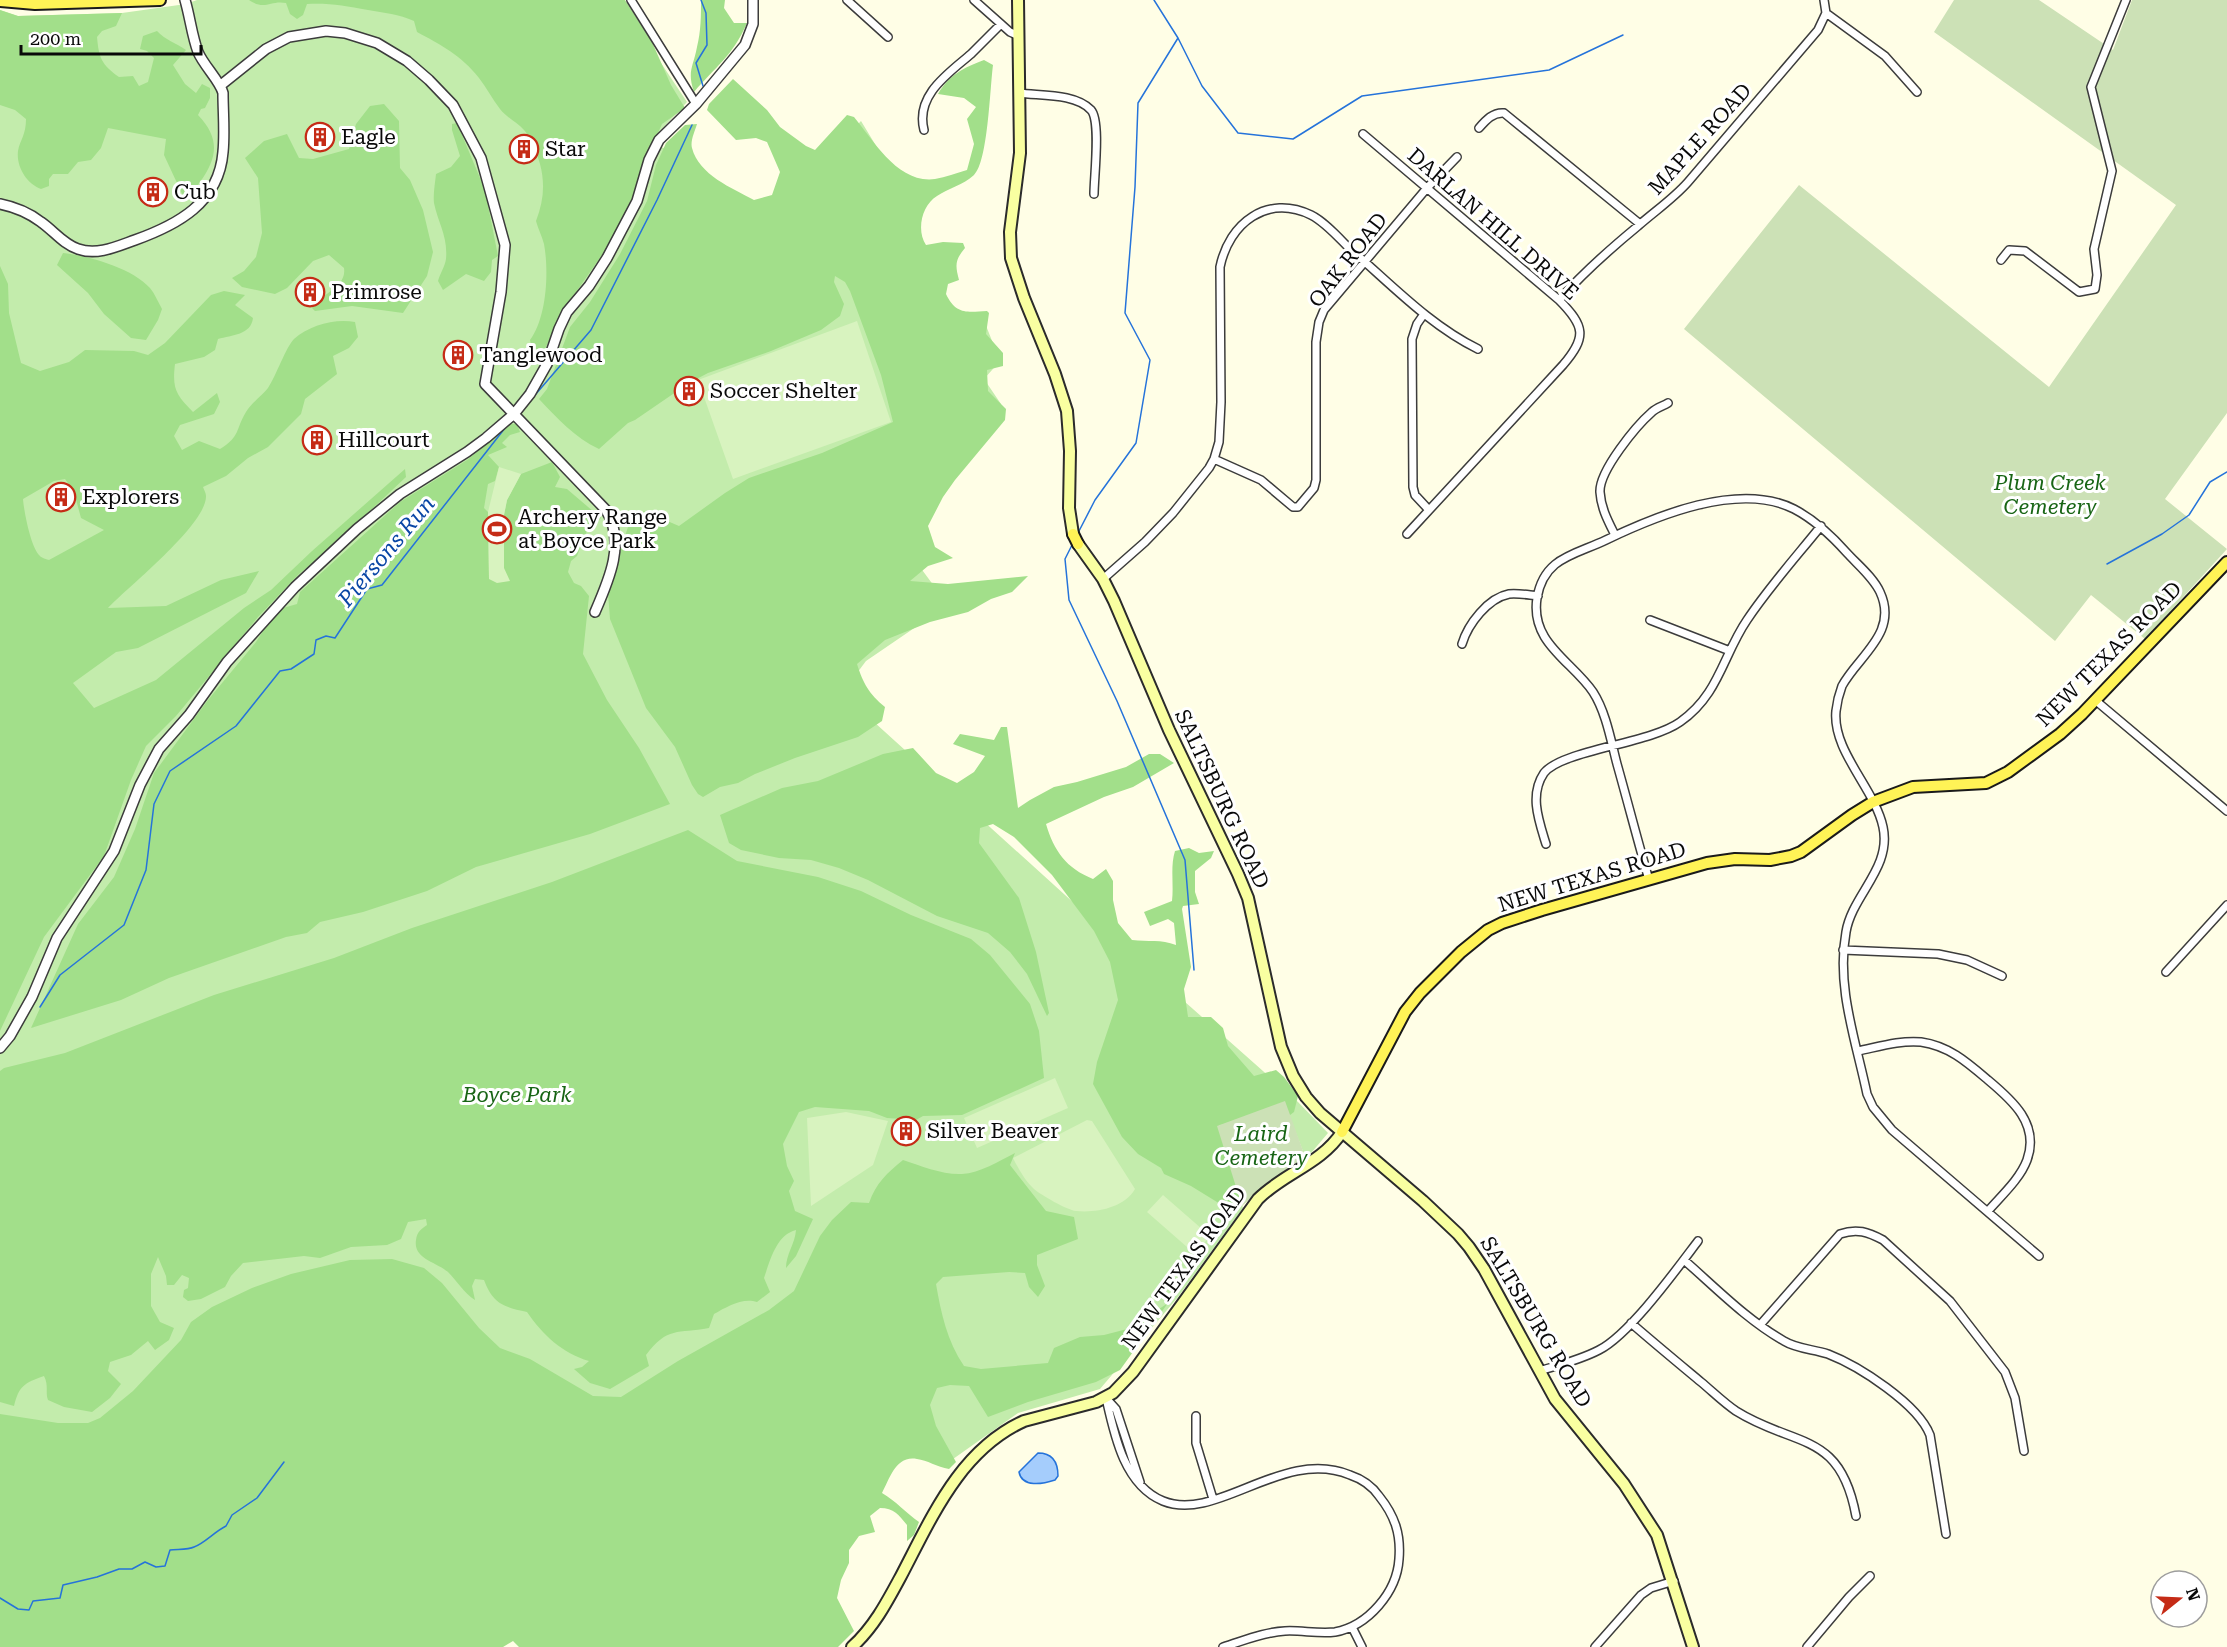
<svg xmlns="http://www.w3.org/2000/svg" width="2227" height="1647" viewBox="0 0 2227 1647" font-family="'Roboto Serif',serif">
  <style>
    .green { fill: #c3ecac }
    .forest { fill: #a2df8a; fill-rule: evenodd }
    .cemetery { fill: #cce1b6 }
    .pitch { fill: #d8f3bf }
    .water { fill: #a5cdfc; stroke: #2573da; stroke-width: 1.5 }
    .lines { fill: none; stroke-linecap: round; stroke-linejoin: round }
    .stream { stroke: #2573da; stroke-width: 1.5 }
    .minor-casing { stroke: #3c3c3c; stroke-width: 10 }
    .tertiary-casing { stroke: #3c3c3c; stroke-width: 12 }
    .secondary-casing { stroke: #2b2b2b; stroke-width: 14 }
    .primary-casing { stroke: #1a1a1a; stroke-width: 14 }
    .minor { stroke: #fff; stroke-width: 7 }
    .tertiary { stroke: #fff; stroke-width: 9 }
    .secondary { stroke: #f9ffa1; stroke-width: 10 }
    .primary { stroke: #fff356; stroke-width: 10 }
    .labels { text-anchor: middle; stroke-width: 6; stroke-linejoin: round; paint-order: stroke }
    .poi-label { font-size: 21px; fill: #090909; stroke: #fff; text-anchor: start }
    .street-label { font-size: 21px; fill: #090909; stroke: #fff }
    .park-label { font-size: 21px; font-style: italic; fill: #186515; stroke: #fff }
    .water-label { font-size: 22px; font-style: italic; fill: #0946a5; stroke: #fff }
  </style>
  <rect width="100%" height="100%" fill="#fffee6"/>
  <path class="green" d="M197 0H619L687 102 649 143 664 148 768 216 861 121 898 182 950 333 983 318 1000 361 984 379 1001 404 900 540 948 605 866 661 842 693 1097 924 1298 1102 1328 1133 1306 1159 1284 1102 1218 1126 1243 1208 1178 1297 1100 1389 1018 1413 946 1464 896 1445 496 1647H0V10L18 16 122 13 186 4Z"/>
  <path class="forest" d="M249 0H625L652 42 671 85 685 108 662 124 643 167 635 196 609 245 562 312 545 349H532L530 340C547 317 549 271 544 244 542 236 538 229 536 221 547 193 545 168 531 142 529 138 527 133 524 130 517 122 507 118 500 109 492 99 487 88 479 78 461 55 441 45 417 32L414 21C399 14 384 13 368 10 345 6 331 3 307 4L303 15 297 19 290 14 286 3C270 0 265 11 249 0Z
    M701 0H725L724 8 734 23H747C732 57 716 66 694 92 687 71 693 68 697 47 701 31 701 16 701 0Z
    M0 10 18 16 122 13 116 26 102 31 97 37C99 58 101 64 119 77L133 76 139 86 148 82 154 58 147 51 140 49 143 36 157 31C165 40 176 43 186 50L173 65 185 84 196 93 202 84 210 88V98L205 108 201 109 198 115C220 138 218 157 200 182 195 189 191 195 184 198L164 155 166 139 108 128 101 148 91 160 78 162 68 174H53L49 179V186L41 189C27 184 16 167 18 151 20 140 26 135 26 119L15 110 0 105Z
    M984 60 993 65C990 87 988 162 974 175 963 185 949 188 937 196 922 205 916 230 926 245L943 242 963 243 965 248C955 260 955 265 959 280L948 284 946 294C956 315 967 312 987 311L989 313 986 334 1003 353V366L987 370 988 391 1006 409 1005 420 955 480 943 497 928 526 935 547 953 558 928 566 910 581 948 584 1028 576 1012 592 991 599 968 612 930 622 885 640 857 664C863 683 869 694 885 707L882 721 858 737 795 758 755 774 738 783 720 787 703 797 698 794 692 785 675 747 646 708 610 619 608 593 624 539 630 521 644 511 679 526 725 493 749 478 822 453 893 422 881 375 850 291 845 282 835 276 834 282 844 304 840 316 821 330 771 351 708 373 689 383 635 420 628 423 599 449C575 438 557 418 539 399L547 389 570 327 590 302 620 254 647 201 656 165 666 143 685 125 697 124C695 131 690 141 692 148 699 175 732 188 754 200L772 195 780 172 767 142 756 138 736 140 707 110 709 104 733 79 767 110 780 127 806 146 815 150 847 115 854 117C874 141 898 184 935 179 946 177 956 173 967 170L974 144 967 119 976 107 964 98 938 94C949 75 963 68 984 60Z
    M384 104 399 121 400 168 410 180 423 210 433 252 427 276 403 313 352 306 315 311 312 308C320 294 347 288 344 268L329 255 313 261 287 288 275 294 242 287 232 278 244 271 256 257 262 233 258 178 245 158 264 141 287 134 299 158 313 159 349 149 356 124 370 106Z
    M457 123 485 190 498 256 492 260 491 272 484 281 466 274 443 290 438 281C440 274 445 266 446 259 448 236 438 223 434 203 433 194 435 184 436 174L451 167 460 156 452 130V124Z
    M63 253C89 256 132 268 150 288 155 294 158 302 162 309L158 320 146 340 131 338 104 314 88 293 57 265Z
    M0 266 8 284 9 313 21 363 40 371 69 362 85 350 134 351 148 355 165 343 211 295 224 291 245 295 235 305 253 318C251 335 232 335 218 339L215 350 204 357 175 364C172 389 176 395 193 412L217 393 220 402 214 414 180 425 174 436 182 450 199 441 220 449C241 436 235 430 246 412 251 403 262 396 268 388 276 376 286 347 294 339 309 325 336 318 355 322L358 337 349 348 333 356 337 374 305 399 301 414 268 447 248 458 226 476 203 487C204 490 206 493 206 496 207 524 128 587 108 608L166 606 221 580 259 571 246 593 138 648 116 652 73 683 94 708 156 680 244 608 271 590 312 551 405 469 406 477 336 543 299 574 258 617 176 716 146 746 131 780 104 856 44 937 0 1031ZM65 479 74 492 81 518 104 530 49 560C48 560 40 557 40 556 31 548 24 512 23 499L54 481Z
    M511 424H517L520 432 510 435 502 443 507 447 488 455 499 467 495 481 488 484 484 508 488 512 489 579 504 568V515L507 500 521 474 552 462 560 477 555 487 567 489 601 518 587 531 577 556 571 561 568 572 574 583 581 586 589 596 583 654 607 700 639 748 670 804 590 834 476 867 427 891 363 912 320 922 307 933 286 937 169 978 121 1000 31 1028 78 924 114 877 135 829 154 773 208 700 256 642 267 625 283 608 297 604 300 592 400 502 467 460Z
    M1001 727H1007L1018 808 1030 800 1054 787 1077 782 1126 767 1149 754H1160L1174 763 1133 787 1104 797 1046 824C1054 851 1066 868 1093 879L1106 869 1113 881V900L1118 923 1132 940C1148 942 1161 939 1176 945L1174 923 1168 919 1150 926 1144 912 1172 901C1174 884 1170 867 1175 851L1189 848 1199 853 1214 851 1211 858 1195 871V892L1199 904 1183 906 1182 909 1191 967 1184 989 1188 1017H1211L1223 1028 1228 1046 1254 1076 1276 1070 1284 1077 1298 1096 1294 1112 1282 1121 1219 1125 1240 1199 1237 1210H1230L1191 1186 1164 1174 1161 1168 1138 1154 1122 1137 1093 1084 1097 1062 1118 1000 1110 962 1094 931 1052 875 1014 837 993 824 980 828 979 843 1019 898 1036 952 1049 1013 1047 1016 1027 974 1010 952 988 933 937 916 868 880 839 868 811 860 779 858 741 850 729 843 720 815 782 788 818 781 883 754 913 748 936 773 957 783 974 772 985 756 953 744 960 734 994 740Z
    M688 830 737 861 818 877 861 891 911 915 971 939 990 955 1030 1004 1039 1031 1044 1078 962 1115 923 1116 916 1120 887 1118 869 1111 815 1107 799 1112 783 1144 787 1166 794 1181 789 1191 795 1211 813 1219 796 1256 786 1268C786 1254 795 1244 796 1230 776 1235 770 1261 764 1278L770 1292 757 1302C743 1297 726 1307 714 1314L709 1328C677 1334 668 1326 646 1355L649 1366 610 1389 590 1383 574 1369 582 1367 589 1361C562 1353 543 1335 527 1312 504 1307 493 1304 484 1280L475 1279 472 1286 475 1300C464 1293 457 1281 448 1272 437 1262 413 1259 416 1240 417 1232 421 1229 427 1225L426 1219 408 1222 401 1239 387 1245 351 1247 320 1258 304 1256 243 1263 231 1276 225 1287 201 1299 188 1301 183 1297 184 1290 188 1288 189 1278 182 1275 174 1285H167L166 1276 158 1257 151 1274V1306L160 1322 174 1328 169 1340 155 1350 148 1341 131 1355 110 1362 108 1371 121 1384 110 1398 92 1412 64 1407 48 1400C45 1392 49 1386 44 1376 24 1383 19 1386 14 1406L0 1402V1071L4 1068 65 1053 214 995 334 958 412 928 552 882Z
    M1015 1153 1010 1165 1046 1211 1074 1217 1078 1239 1037 1255V1265L1045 1286 1038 1297 1029 1287 1025 1273 1009 1272 943 1277 936 1284C941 1313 947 1341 964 1366L981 1369 1048 1363 1054 1348 1080 1337 1104 1335 1131 1328 1168 1303 1120 1370 1096 1382 1028 1402 988 1417 969 1386 950 1385 937 1388 930 1405 936 1426 956 1462 949 1469C937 1467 927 1460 917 1459 896 1455 890 1478 882 1493 896 1501 906 1513 919 1522L914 1535 907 1541V1525C899 1515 894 1508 880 1508L870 1516 875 1532 859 1536 849 1550V1563L841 1580 837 1598 854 1631 838 1647H519L513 1641 503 1647H0V1414L58 1423H88L100 1418 133 1391 181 1340 191 1322 212 1307 252 1288 291 1274 350 1260 392 1259 424 1268 442 1283 479 1328 500 1348 530 1359 593 1396 621 1397 678 1361 769 1310 794 1291 820 1236 832 1220 851 1202 869 1203C876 1183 887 1173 903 1160 921 1166 943 1175 962 1174 980 1173 999 1161 1015 1153Z"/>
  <path class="cemetery" d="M1954 0H2039L2113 50 2132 0H2227V413L2165 499 2227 549 2145 639 2091 595 2055 641 1684 329 1799 185 2049 387 2176 205 1934 32Z
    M1285 1101 1306 1159 1270 1181 1242 1206 1217 1126Z"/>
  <path class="pitch" d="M857 321 891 422 733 479 698 380Z
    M499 467 521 474 507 500 504 515V568L510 581 497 583 489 579 488 512Z
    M1055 1078 1068 1108 977 1148 964 1118Z
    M846 1112 888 1121 873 1165 811 1206 807 1118Z
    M1087 1120 1092 1121 1135 1189C1124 1208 1096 1213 1076 1211 1067 1210 1041 1195 1034 1189 1025 1181 1018 1168 1013 1158Z
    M1163 1195 1210 1236 1195 1254 1147 1212Z"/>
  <path class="water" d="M1038 1453C1052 1453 1058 1462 1058 1476L1055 1480C1043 1484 1022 1488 1019 1472Z"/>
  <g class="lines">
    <path class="stream" d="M701 0 706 13 707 45 696 63 703 86
      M1154 0 1178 38 1202 86 1238 133 1293 139 1362 96 1549 70 1623 35
      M535 395 591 330 657 200 692 125
      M1078 533 1095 500 1136 443 1150 360 1125 313 1135 187 1138 103 1178 38
      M1073 543 1065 559 1069 600 1117 701 1185 860 1194 970
      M2107 564 2162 534 2189 515 2210 482 2227 472
      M40 1007 60 975 124 925 146 870 154 804 170 771 236 726 280 671 291 669 314 654 316 640 326 636 335 638 367 589 382 585 505 428
      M0 1598 18 1609 29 1610 33 1601 60 1598 63 1585 97 1577 119 1569H132L145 1562 156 1567 165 1566 170 1550C177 1549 188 1550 194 1547 205 1543 214 1532 226 1526L232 1515 257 1498 284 1462"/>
    <g class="minor-casing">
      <path id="minor" d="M631 0 696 104
        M847 0 888 37
        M974 0 1010 32 1019 36
        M1826 13 1885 56 1917 92
        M1019 93C1040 96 1075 93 1091 110 1101 121 1094 177 1094 194
        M1479 128C1486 120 1493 112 1504 113L1640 224
        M924 130C915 95 949 73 971 54 981 44 991 34 1001 24
        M1363 134 1559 300C1585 326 1587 337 1563 365L1407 534
        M2001 260 2009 250 2025 251 2079 292 2095 289 2097 275 2094 249 2112 171 2091 87 2126 0
        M1559 300C1583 273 1610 249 1638 226 1655 211 1673 199 1688 182L1818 30 1826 13 1824 0
        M1424 314 1417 324 1412 339 1413 487 1415 495 1428 509
        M1214 459 1261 480 1293 507H1298L1314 488 1316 480V342L1319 322 1324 310 1427 188 1457 157
        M1615 535C1608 521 1601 508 1600 492 1599 471 1636 426 1652 412 1656 408 1663 406 1668 403
        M1103 579 1145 542 1173 513 1209 468 1214 459 1219 442 1221 402 1220 267C1229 223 1267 194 1311 215 1325 222 1338 237 1349 248 1390 283 1429 325 1478 349
        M1650 620 1730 651
        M1462 644C1468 624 1488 598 1509 594 1519 593 1528 595 1538 596
        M2095 700 2227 811
        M1546 844C1539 821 1529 795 1544 773 1562 750 1649 744 1680 722 1719 695 1723 655 1747 620 1769 587 1796 557 1821 526
        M1649 880C1638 842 1628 803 1617 764 1611 741 1606 712 1593 692 1572 661 1530 643 1537 598 1544 557 1575 555 1606 540 1656 516 1739 481 1794 509 1815 520 1831 535 1847 553 1858 565 1873 577 1880 592 1899 633 1858 656 1842 686 1839 694 1837 702 1836 711 1832 751 1875 789 1883 827 1892 868 1852 895 1846 932 1836 987 1856 1041 1867 1094L1873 1107 1892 1130 2039 1256
        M1843 950 1938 954 1967 960 2002 976
        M2166 972 2227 905
        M1858 1051C1878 1047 1900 1040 1921 1042 1949 1046 1967 1062 1988 1080 2012 1100 2040 1124 2027 1160 2020 1179 2001 1196 1988 1211
        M1684 1260C1716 1288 1747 1320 1784 1341 1797 1349 1813 1349 1828 1354 1859 1366 1918 1404 1930 1435L1946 1534
        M1631 1323C1654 1343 1677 1362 1701 1382 1713 1392 1724 1403 1736 1411 1795 1448 1840 1430 1856 1516
        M1760 1325 1840 1234C1857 1228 1868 1232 1883 1240L1950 1301 2005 1372 2015 1398 2024 1451
        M1539 1371C1559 1365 1580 1360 1599 1350 1630 1334 1676 1270 1698 1241
        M1106 1398C1114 1434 1124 1485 1163 1501 1217 1523 1283 1447 1350 1475 1362 1479 1372 1486 1379 1496 1395 1516 1401 1534 1399 1559 1397 1592 1368 1626 1335 1632 1318 1634 1301 1630 1285 1631 1264 1632 1243 1641 1223 1647
        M1107 1399 1116 1409 1140 1482
        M1196 1416V1443L1213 1499
        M1352 1627 1362 1647
        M1595 1647 1641 1595 1651 1588 1674 1581
        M1807 1647 1849 1597 1870 1576"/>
    </g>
    <g class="tertiary-casing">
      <path id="tertiary" d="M221 85 266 49 289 37 326 31 345 33 377 43 407 61 429 80 453 105 481 158 505 245 501 292 485 384 606 510C626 542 609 580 595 612
        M0 204C15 207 29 213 41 222 54 231 63 244 78 249 97 256 118 246 135 240 177 225 219 203 223 152 225 133 223 112 223 93 220 81 204 66 198 52 192 36 190 17 185 0
        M0 1048 10 1036 32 997 57 938 114 851 140 785 159 749 189 715 227 662 295 587 357 529 400 494 467 452 486 438 514 414 530 394 547 364 559 329 567 312 589 286 607 258 637 201 649 160 659 140 696 104 745 45 753 24V0"/>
    </g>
    <g class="secondary-casing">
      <path id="secondary" d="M1018 0 1020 153 1010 232 1011 258 1024 298 1055 374 1067 411 1070 451 1069 508 1073 534
        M1078 544 1103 579 1114 601 1169 730 1238 874 1248 898 1281 1047 1293 1076 1306 1097 1320 1113 1423 1201 1458 1234 1469 1247 1484 1269 1555 1399 1624 1484 1657 1535 1693 1647
        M852 1647C874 1627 887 1602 901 1576 932 1517 960 1450 1024 1421L1096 1402 1113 1393 1133 1372 1258 1199C1284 1173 1321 1164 1342 1132"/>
    </g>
    <g class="primary-casing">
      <path id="primary" d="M0 1 35 4 160 0
        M1073 534 1078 544
        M1342 1132 1405 1012 1420 993 1461 952 1488 930 1502 923 1542 910 1707 863 1735 859 1770 860 1791 856 1801 852 1852 815 1873 802 1913 787 1986 783 2008 772 2060 734 2082 714 2227 562"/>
    </g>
    <use href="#minor" class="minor"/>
    <use href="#tertiary" class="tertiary"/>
    <use href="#secondary" class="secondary"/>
    <use href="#primary" class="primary"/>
  </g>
  <defs>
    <g id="building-ring" transform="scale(1.5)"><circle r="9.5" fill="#fff" stroke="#c52b16" stroke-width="1.5"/><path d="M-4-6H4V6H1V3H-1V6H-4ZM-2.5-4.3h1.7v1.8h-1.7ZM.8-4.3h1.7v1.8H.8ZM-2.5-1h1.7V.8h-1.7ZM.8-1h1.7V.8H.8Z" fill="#c52b16"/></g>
    <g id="stadium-ring" transform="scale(1.5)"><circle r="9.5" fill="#fff" stroke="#c52b16" stroke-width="1.5"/><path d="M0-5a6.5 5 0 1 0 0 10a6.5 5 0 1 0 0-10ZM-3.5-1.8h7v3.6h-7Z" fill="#c52b16"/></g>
  </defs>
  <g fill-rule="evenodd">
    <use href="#building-ring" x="320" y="137"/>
    <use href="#building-ring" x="524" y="149"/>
    <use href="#building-ring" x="153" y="192"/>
    <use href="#building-ring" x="310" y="292"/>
    <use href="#building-ring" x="458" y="355"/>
    <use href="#building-ring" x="689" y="391"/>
    <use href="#building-ring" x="317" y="440"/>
    <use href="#building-ring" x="61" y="497"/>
    <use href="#stadium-ring" x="497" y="529"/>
    <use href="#building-ring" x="906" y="1131"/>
  </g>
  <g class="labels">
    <g class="poi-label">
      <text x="341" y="144">Eagle</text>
      <text x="545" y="156">Star</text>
      <text x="174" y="199">Cub</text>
      <text x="331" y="299">Primrose</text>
      <text x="479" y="362">Tanglewood</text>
      <text x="710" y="398">Soccer Shelter</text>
      <text x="338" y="447">Hillcourt</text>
      <text x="82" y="504">Explorers</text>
      <text x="518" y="524">Archery Range<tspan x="518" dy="24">at Boyce Park</tspan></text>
      <text x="927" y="1138">Silver Beaver</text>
    </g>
    <g class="street-label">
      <text transform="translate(1700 139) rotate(-48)" y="7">MAPLE ROAD</text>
      <text transform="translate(1493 224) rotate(41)" y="7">DARLAN HILL DRIVE</text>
      <text transform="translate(1348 260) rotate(-52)" y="7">OAK ROAD</text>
      <text transform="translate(2109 654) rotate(-45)" y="7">NEW TEXAS ROAD</text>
      <text transform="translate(1222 799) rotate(65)" y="7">SALTSBURG ROAD</text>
      <text transform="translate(1592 877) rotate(-17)" y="7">NEW TEXAS ROAD</text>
      <text transform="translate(1184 1268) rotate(-54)" y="7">NEW TEXAS ROAD</text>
      <text transform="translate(1536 1322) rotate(59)" y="7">SALTSBURG ROAD</text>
    </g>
    <g class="park-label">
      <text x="2050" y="490">Plum Creek<tspan x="2050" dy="24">Cemetery</tspan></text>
      <text x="517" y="1102">Boyce Park</text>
      <text x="1261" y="1141">Laird<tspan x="1261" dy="24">Cemetery</tspan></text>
    </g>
    <g class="water-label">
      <text transform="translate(386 551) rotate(-50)" y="8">Piersons Run</text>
    </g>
  </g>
  <g transform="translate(2179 1599) rotate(72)"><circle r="28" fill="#ffffff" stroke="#9d9d9d" stroke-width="1.5"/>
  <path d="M0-4.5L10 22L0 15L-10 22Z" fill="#c52b16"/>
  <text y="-9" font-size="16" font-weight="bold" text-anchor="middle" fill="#090909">N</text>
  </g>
  <path d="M21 45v9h180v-9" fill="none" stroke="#090909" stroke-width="3"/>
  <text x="30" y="45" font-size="18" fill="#090909" stroke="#ffffff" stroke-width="4.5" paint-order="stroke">200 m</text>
</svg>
